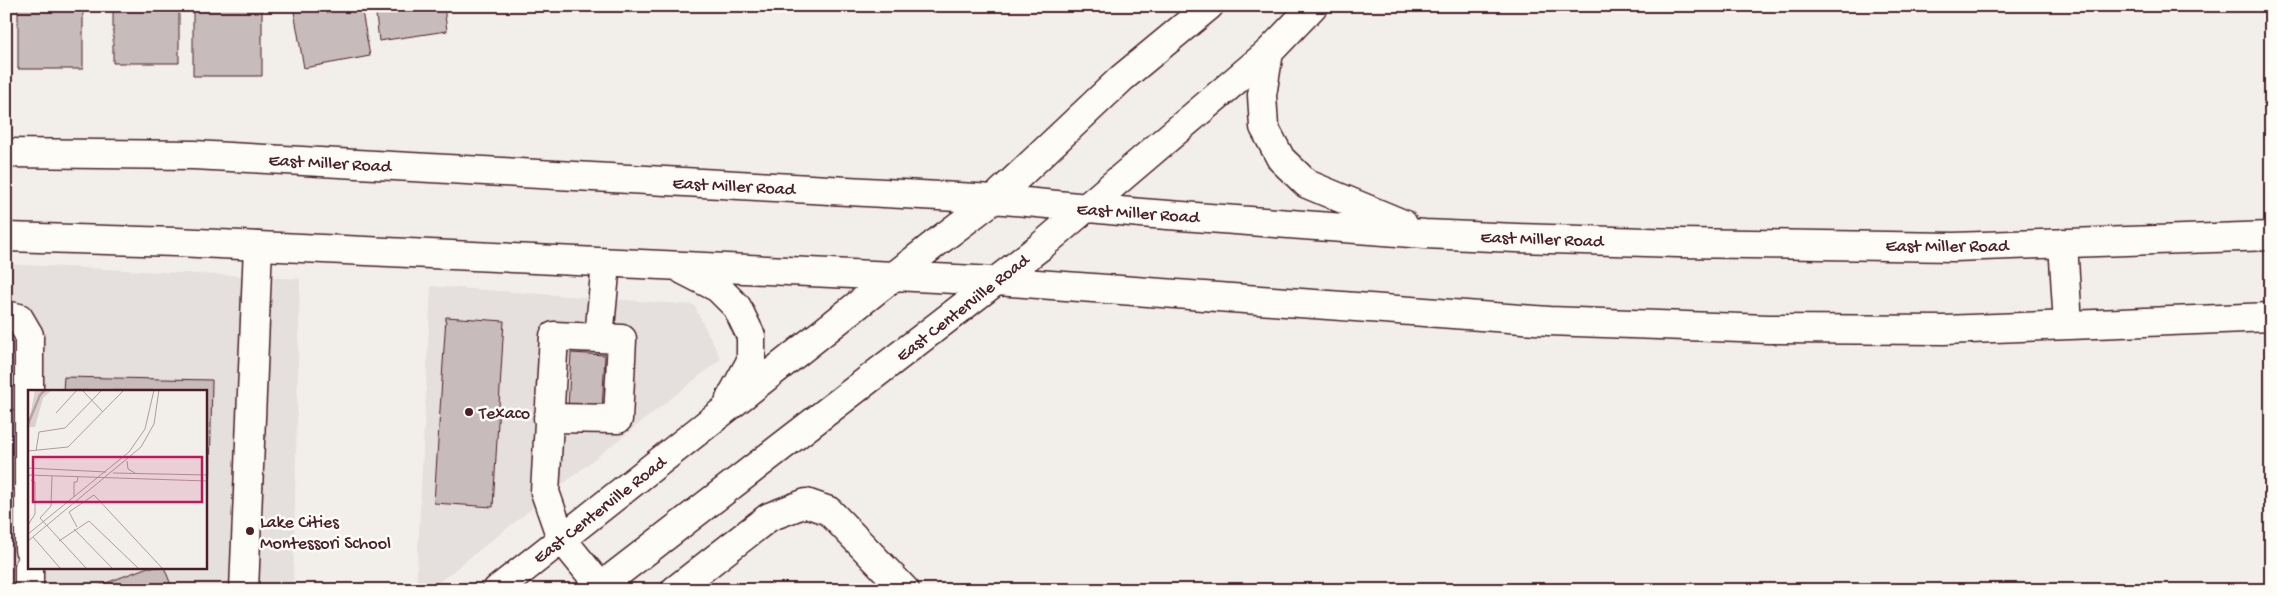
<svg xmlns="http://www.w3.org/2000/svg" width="2277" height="596" viewBox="0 0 2277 596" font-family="'Gochi Hand',sans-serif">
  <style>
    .built { fill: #e5dfdd; fill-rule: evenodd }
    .building { fill: #c8bbbb; stroke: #4a1f2b }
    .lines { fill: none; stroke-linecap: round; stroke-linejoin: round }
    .minor-casing { stroke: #4a1f2b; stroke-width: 31 }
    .major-casing { stroke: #4a1f2b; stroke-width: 31 }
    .minor { stroke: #fdfcf7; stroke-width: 28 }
    .major { stroke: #fdfcf7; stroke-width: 28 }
    .poi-dot { fill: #4a1f2b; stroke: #fdfcf7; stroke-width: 2 }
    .labels { text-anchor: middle; stroke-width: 5; stroke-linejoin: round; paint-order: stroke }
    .street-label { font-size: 18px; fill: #4a1f2b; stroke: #fdfcf7 }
    .poi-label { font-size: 18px; fill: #4a1f2b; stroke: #fdfcf7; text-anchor: start }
    .inset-river { fill: none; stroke: #b7a5a6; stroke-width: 2.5 }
    .inset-road { fill: none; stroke: #af9c9e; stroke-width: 1 }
    .view { fill: #c2185b; fill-opacity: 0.15; stroke: #c2185b; stroke-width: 2.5 }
    .inset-edge { fill: none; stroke: #4a1f2b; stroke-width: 2.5 }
  </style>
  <rect width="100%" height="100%" fill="#f2efeb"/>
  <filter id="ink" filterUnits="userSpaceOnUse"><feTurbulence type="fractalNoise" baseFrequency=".02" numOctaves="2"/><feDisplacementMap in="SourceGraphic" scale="10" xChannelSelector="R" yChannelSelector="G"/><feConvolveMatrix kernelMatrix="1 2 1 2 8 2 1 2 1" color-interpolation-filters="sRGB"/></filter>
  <g filter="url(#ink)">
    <path class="built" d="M6 264 300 279 293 590H6ZM29 391H205V567H29Z
      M431 286 694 305 721 359 429 590H416Z"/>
    <path class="building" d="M18 6H83V69H18Z
      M113 6H179V63H113Z
      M193 6 262 7V76H193Z
      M293 6H361L370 56 304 68Z
      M375 6H444L447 31 379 41Z
      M446 317 504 321 493 507 434 503Z
      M571 353 605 355 602 410 568 408Z
      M64 377 212 380 210 475 205 474V391H63Z
      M148 567H164L173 590H88Z"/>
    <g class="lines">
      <g class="minor-casing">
        <path id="minor" d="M6 315 19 318 29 335V549
          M548 418 618 419 622 339 599 338
          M561 538 545 492 554 336 599 338 606 263
          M29 567V590
          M244 590 258 246
          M675 590 769 517 806 503 829 511 905 590"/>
      </g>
      <g class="major-casing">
        <path id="major" d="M1269 52 1262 95 1264 127 1281 159 1307 184 1403 224
          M6 153 194 155 994 199 1141 213 1425 234 1516 238 1678 243 1954 247 2271 236
          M6 237 176 242 894 276 996 281 1549 321 1768 329 1944 330 2271 317
          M2063 243 2068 325
          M683 270 718 288 737 307 751 336V361L730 399
          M561 538 600 586
          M497 590 936 243 994 199 1122 78 1209 6
          M596 590 1040 247 1269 52 1313 6"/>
      </g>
      <use href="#minor" class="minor"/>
      <use href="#major" class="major"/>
    </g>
  </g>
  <g class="poi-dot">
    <circle cx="469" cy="412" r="5"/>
    <circle cx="250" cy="531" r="5"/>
  </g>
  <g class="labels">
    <g class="street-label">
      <text transform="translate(330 162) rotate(3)" y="6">East Miller Road</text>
      <text transform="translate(734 185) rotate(3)" y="6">East Miller Road</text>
      <text transform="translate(1138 212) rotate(4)" y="6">East Miller Road</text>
      <text transform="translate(1542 238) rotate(2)" y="6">East Miller Road</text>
      <text x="1947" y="251">East Miller Road</text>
      <text transform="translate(962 307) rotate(-38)" y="6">East Centerville Road</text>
      <text transform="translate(599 509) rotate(-38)" y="6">East Centerville Road</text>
    </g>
    <g class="poi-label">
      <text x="479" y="418">Texaco</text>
      <text x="260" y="527">Lake Cities<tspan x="260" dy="21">Montessori School</tspan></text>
    </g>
  </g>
  <g transform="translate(28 390)">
    <rect width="179" height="179" fill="#f2efeb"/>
    <path d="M7 0H24L15 8 7 37H0Z" fill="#d9d0cf"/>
    <path class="inset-river" d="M0 34 12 5 17 0"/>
    <path class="inset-road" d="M54 0 75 22M28 23 49 0M0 61 40 57 96 0M8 61 11 42 37 38 74 0M99 71 100 79 107 83M0 78 78 82M85 83 179 85M0 85 179 91M24 86 23 116 12 128 58 178M46 107V92H49L50 87M0 135 7 124V92L3 90M49 137 41 122 66 105 134 178M46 139 84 178M0 144 101 62 117 39 126 0M5 147 32 178M0 151 113 57 126 34 131 0M31 151 61 131 110 178"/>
    <path class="view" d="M5 67H174V112H5Z"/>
    <rect width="179" height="179" class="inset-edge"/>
  </g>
  <rect width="2277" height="596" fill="none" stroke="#fdfcf7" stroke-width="25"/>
  <rect x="12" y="12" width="2252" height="571" fill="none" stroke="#4a1f2b" stroke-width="2" filter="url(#ink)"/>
</svg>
